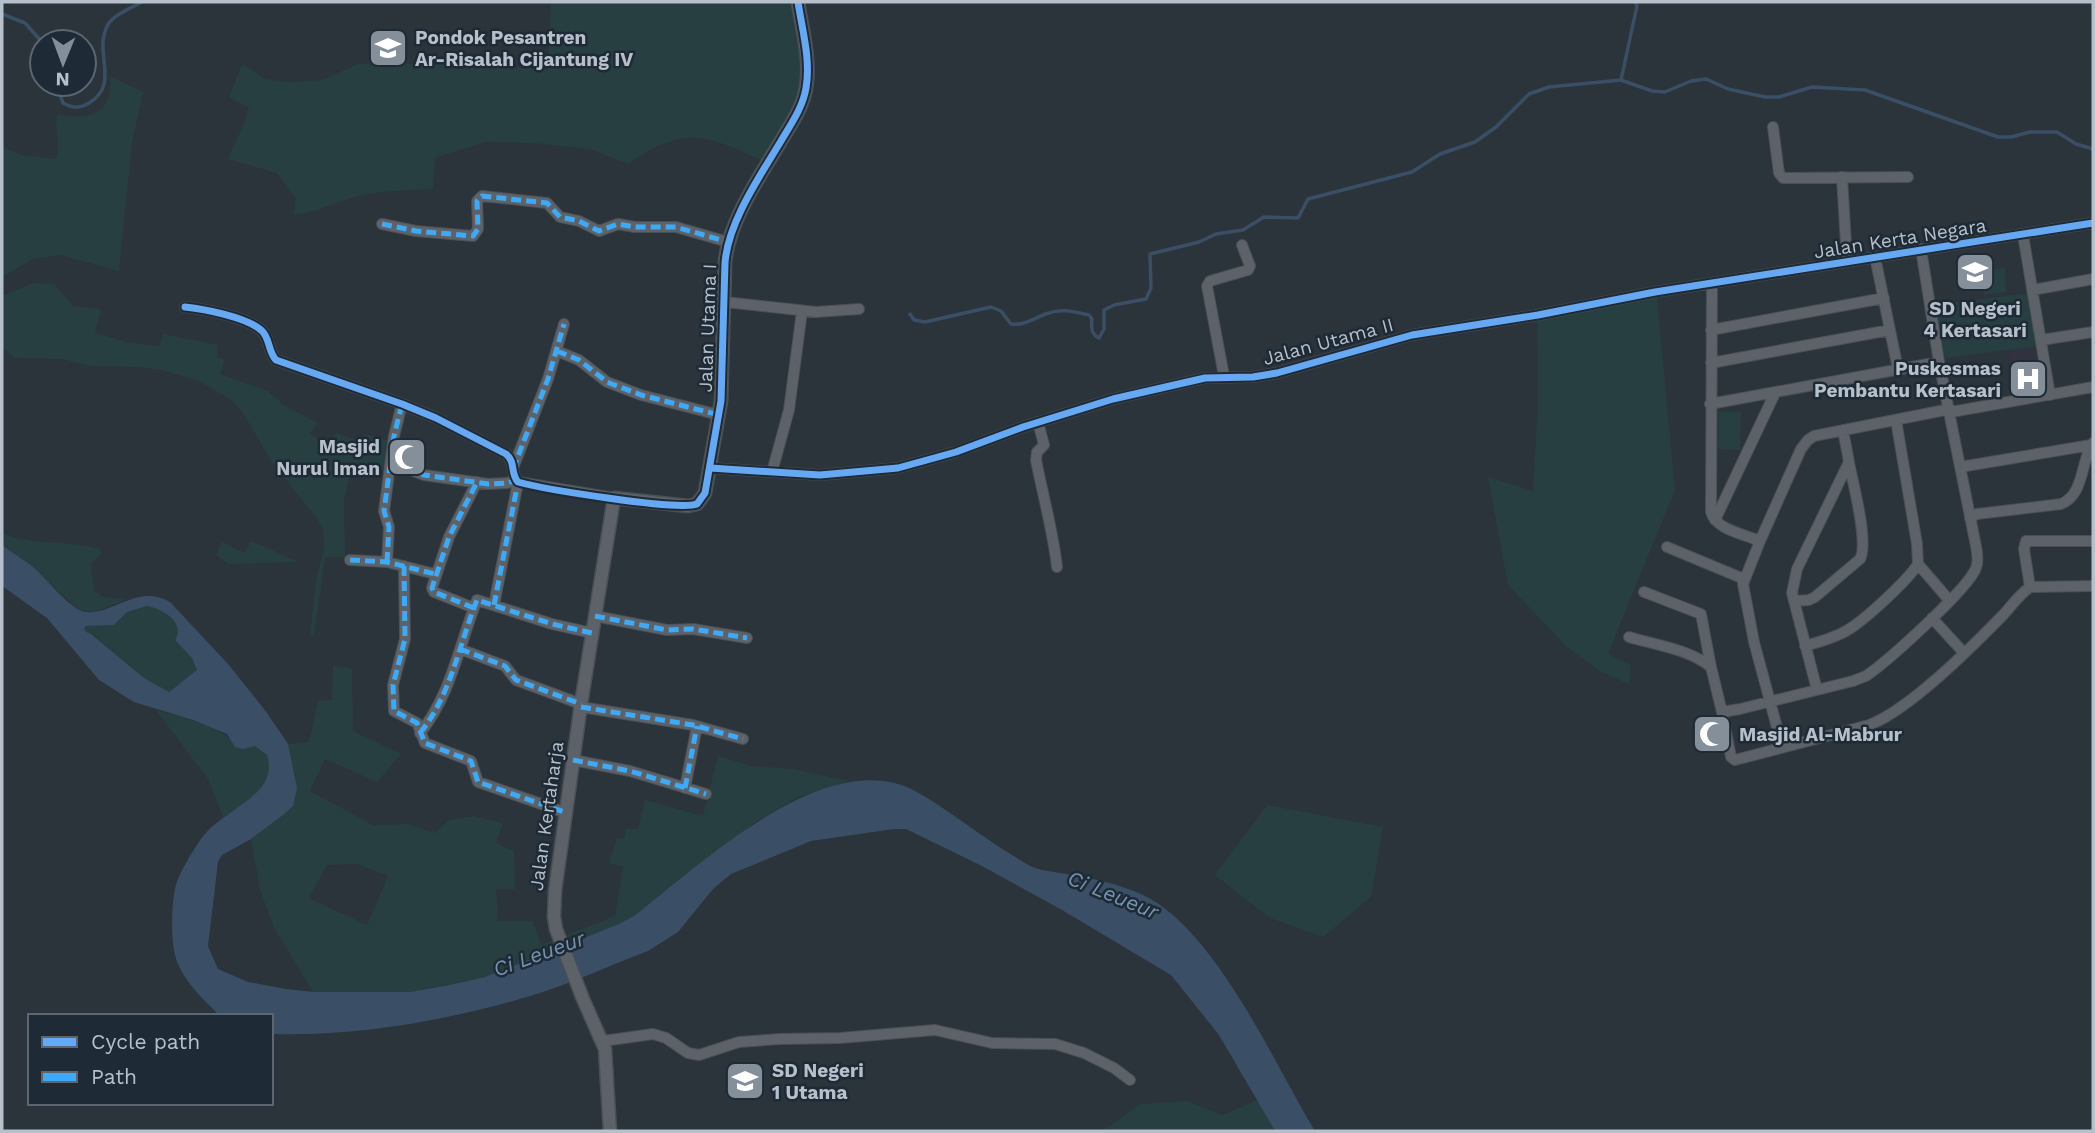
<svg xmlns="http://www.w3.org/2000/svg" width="2095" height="1133" viewBox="0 0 2095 1133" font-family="'Work Sans',sans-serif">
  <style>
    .medical { fill: #313240 }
    .green { fill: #283f41; fill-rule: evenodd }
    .water { fill: #3a4f66; fill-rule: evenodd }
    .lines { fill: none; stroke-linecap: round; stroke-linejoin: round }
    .stream { stroke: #3a4f66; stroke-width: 3.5 }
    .minor-casing { stroke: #494f55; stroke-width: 12 }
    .tertiary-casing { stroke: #494f55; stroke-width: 15 }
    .minor { stroke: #5c6268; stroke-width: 10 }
    .tertiary { stroke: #5c6268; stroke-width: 12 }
    .quiet { stroke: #3fa9f5; stroke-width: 5; stroke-dasharray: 10 5; stroke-linecap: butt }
    .cycleway-casing { stroke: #1e2a36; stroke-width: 11 }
    .cycleway { stroke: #66a8f1; stroke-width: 7 }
    .labels { text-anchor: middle; stroke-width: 5; stroke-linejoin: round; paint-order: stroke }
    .poi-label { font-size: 19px; font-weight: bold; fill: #b6c0cb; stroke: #1e2a36; text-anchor: start }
    .street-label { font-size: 19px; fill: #b6c0cb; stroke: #1e2a36 }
    .water-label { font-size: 21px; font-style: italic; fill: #7693ae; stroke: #1e2a36 }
  </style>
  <rect width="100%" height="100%" fill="#2b333b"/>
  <path class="medical" d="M2039 346 2046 390 2014 394 2008 350Z"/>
  <path class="green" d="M551 2H793C798 36 809 76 794 109 786 127 773 144 763 161 705 134 684 125 628 164L589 149 533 143 485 142 435 158 433 189C406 190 377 191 351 198 331 204 315 214 294 214L296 199 277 173 228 159C235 141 244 127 249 108L229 97 242 64 265 79 289 82 322 80 358 64H453L548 69Z
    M110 76 143 92 132 143 119 271 60 255 33 259 2 277V146L21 155 56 159C61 146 54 129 57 115 89 119 113 117 110 76Z
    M2005 268 2006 292 1984 295 1980 271Z
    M33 283 54 284 73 306 101 309 95 333 130 343 160 346 163 334 218 345 217 357 225 360 220 374 268 391 285 406 318 423 310 433 326 445 336 433 361 441 365 434 391 441 385 470 352 466 344 500 345 557H325L314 635H310L316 581 324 549 323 529 316 517 272 463 242 411 228 398 199 381 161 370 139 367 90 366 63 359 15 358 2 347V296Z
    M2029 293 2039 346 1945 358 1934 305Z
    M1657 297 1675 490 1608 654 1631 665 1629 684 1601 672 1567 647 1508 585 1488 477 1533 491 1538 405 1537 318Z
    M1719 412H1741L1740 450 1718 449Z
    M2 533C37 547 65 539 100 549L101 554 91 565 94 591 103 597 128 599 95 612 79 610 33 568 2 545Z
    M251 541 299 562 228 564 216 555 222 542 245 553Z
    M147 606C162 609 186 622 175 640L192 658 197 670C189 679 178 683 169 692L144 678 92 634 86 633 84 628 86 626 114 625 127 612Z
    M333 665 352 669 353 731 401 754 377 782 325 759 310 791 373 825 407 824 435 833 449 820 474 816 503 823 496 843 514 851 515 889H496L498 921H533L541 945 615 916 623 867 609 863 617 838H624L626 829H638L645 800 703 816 718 756 752 766 793 769 849 781 798 797 754 823 635 916 619 924 485 977 410 992H313L274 928 260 890 251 839 283 815 297 788 288 744 309 742 318 701 332 700ZM357 864 388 876 367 925 309 898 327 865Z
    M156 710C182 717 209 723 231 739 239 745 253 743 261 749 277 760 268 780 258 792 250 802 233 810 223 817L208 779Z
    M1267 805 1383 827 1371 897 1323 937 1270 918 1215 875Z
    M1258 1100 1275 1131H1102L1141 1104 1187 1101 1222 1115Z"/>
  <path class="water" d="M2 545C12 553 23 559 33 567 46 578 71 611 86 612 113 615 138 583 170 602L229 665 267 713 288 744 297 788 293 806 283 815 251 839 222 855 218 862 208 946 218 969 248 982 286 989 314 992H410L449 985 485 977 619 924 634 916C700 865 826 744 915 791 948 809 979 835 1012 855 1019 859 1027 865 1035 868 1045 871 1056 872 1066 874 1092 878 1119 884 1143 895 1215 929 1274 1063 1315 1131H1275L1219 1035 1171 975 1062 910 982 866 906 829H894L811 841 731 874 713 889 678 932 648 951C603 968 559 989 513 1001 434 1023 353 1036 271 1034V1016H220C203 999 181 979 175 955 171 937 171 903 176 885 179 873 197 843 205 834 225 809 280 794 267 755L255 746 243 749 235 747 227 734 193 720 134 702 99 680 47 618 2 586ZM147 606C162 609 186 622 175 640L192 658 197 670 169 692 144 678 91 634 86 632 84 628 86 626 114 625 127 612Z"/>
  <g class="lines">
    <path class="stream" d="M2 14 25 23 42 42
      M1621 80 1637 6 1635 2
      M56 84 63 103C72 108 79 109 89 103 122 83 91 51 109 23 115 14 133 7 142 2
      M910 314 914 320 925 322 991 307 1001 311 1011 324C1025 326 1035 317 1049 313 1061 308 1076 312 1089 315L1092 319C1091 328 1091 334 1099 338L1104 329V310L1114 305 1146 299 1151 288 1150 254 1199 242 1216 234 1243 230 1264 217 1298 218 1308 199 1412 172 1440 154 1475 142 1496 127 1529 94 1549 87 1621 80 1652 91 1665 92 1691 81 1706 79 1728 89 1765 97H1779L1812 87 1865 90 1998 137H2011L2030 132H2057L2076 144 2093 149"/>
    <g class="minor-casing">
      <path id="minor" d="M1773 127 1779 173 1783 178 1908 177
        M1842 177 1847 261
        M382 224 416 231 473 236 478 229 477 201 482 196 547 203 560 217 579 221 599 231 618 224 635 227H676L728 242
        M2023 235 2050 395
        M1875 257 1898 369
        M1712 284 1711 512C1716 530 1744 534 1760 541
        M2032 290 2093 279
        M725 302 816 312 859 309
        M185 307C204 309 246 317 261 330 270 337 268 352 276 360L402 404 436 418 506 454C516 462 510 473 518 482L614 498
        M1711 330 1884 298
        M2041 340 2093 332
        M557 351 579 360 607 382 641 395 719 415
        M1711 363 1890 330
        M1224 376 1207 286 1210 281 1248 270 1250 266 1242 245
        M1710 404 1939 362
        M1951 412 2093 387
        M1038 422 1044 445 1037 452 1036 460C1043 496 1053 531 1057 567
        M392 463 424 475 488 484 507 483 516 480
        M1960 467 2091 445
        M513 468 548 379 564 324
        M710 468 820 475 898 468 956 452 1023 427 1113 399 1205 378 1253 377 1277 373 1412 335 1538 315 1655 292 2093 223
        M772 472 789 410 802 311
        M1970 518 1977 514 2061 504C2085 494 2080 462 2093 443
        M1715 520 1775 393
        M1667 547 1744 579
        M350 560 387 562 435 574
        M387 562 389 527 384 511 394 436 402 404
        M1918 564 1949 600
        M404 566 405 639 393 685 394 711 417 723 425 743 471 761 478 782 567 813
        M2030 587 2024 549 2026 541H2093
        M1644 592 1701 614 1711 667
        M1794 601 1809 600 1815 597 1860 559C1869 543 1853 483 1849 463
        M494 605 518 482
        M474 608 434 592 432 588 449 537 477 482
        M595 616 667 630 693 629 747 638
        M1932 618 1964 653
        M1629 637C1655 645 1689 649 1711 667L1722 712 1740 709 1853 681 1866 676C1888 661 1968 589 1976 568 1979 561 1977 553 1976 546L1939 362 1921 249
        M1805 646C1819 642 1834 638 1846 631 1864 621 1907 581 1918 564L1917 544 1896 420
        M460 649 505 666 516 680 581 704
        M1817 690 1792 593 1797 569 1849 462 1843 430
        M581 707 693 725 743 739
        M1722 712 1731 757 1735 760 1869 725C1909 710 1972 647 2004 614 2012 605 2020 594 2030 587L2093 586
        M420 733C451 695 459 645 477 600L552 624 592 633
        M1782 746 1754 642 1743 584 1760 541 1801 449 1808 440 1814 436 1950 409
        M573 760 630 771 706 794
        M685 788 697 726
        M603 1041 653 1034 666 1038 688 1053 699 1055 739 1042 780 1039 840 1038 935 1030 992 1043 1055 1044 1084 1053 1114 1068 1130 1080"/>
    </g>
    <g class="tertiary-casing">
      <path id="tertiary" d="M610 1131 605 1049 583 999 556 929 554 917 555 891 581 704 614 498 688 506 697 504 705 493 721 401 725 263C728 222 760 176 781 141 791 124 803 107 806 88 811 60 802 29 798 2"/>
    </g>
    <use href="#minor" class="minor"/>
    <use href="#tertiary" class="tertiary"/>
    <path class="quiet" d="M382 224 416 231 473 236 478 229 477 201 482 196 547 203 560 217 579 221 599 231 618 224 635 227H676L728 242
      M557 351 579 360 607 382 641 395 719 415
      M392 463 424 475 488 484 507 483 516 480
      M513 469 548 379 564 324
      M350 560 387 562 435 574
      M387 562 389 527 384 511 394 436 402 404
      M404 566 405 639 393 685 394 711 417 723 425 743 471 761 478 782 567 813
      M494 605 518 482
      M474 608 434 592 432 588 449 537 477 482
      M595 616 667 630 693 629 747 638
      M460 649 505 666 516 680 581 704
      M581 707 693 725 743 739
      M420 733C451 695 459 645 477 600L552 624 592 633
      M573 760 630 771 706 794
      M685 788 697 726"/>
    <g class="cycleway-casing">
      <path id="cycleway" d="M185 307C204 309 246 317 261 330 270 337 268 352 276 360L402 404 436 418 506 454C516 462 510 473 518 482 543 489 677 511 697 504L705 493 721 401 725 263C728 222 760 176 781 141 791 124 803 107 806 88 811 60 802 29 798 2
        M710 468 820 475 898 468 956 452 1023 427 1113 399 1205 378 1253 377 1277 373 1412 335 1538 315 1655 292 2093 223"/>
    </g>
    <use href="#cycleway" class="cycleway"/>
  </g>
  <defs>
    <g id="school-square" transform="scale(2.0125)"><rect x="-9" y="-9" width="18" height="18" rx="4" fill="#858f99" stroke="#1e2a36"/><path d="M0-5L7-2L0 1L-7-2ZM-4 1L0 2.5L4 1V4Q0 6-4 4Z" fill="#fff"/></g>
    <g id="hospital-square" transform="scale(2.0125)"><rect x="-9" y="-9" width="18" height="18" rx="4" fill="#858f99" stroke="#1e2a36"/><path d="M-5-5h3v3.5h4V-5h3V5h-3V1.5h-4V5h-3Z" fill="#fff"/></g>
    <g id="mosque-square" transform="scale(2.0125)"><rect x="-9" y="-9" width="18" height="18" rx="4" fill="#858f99" stroke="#1e2a36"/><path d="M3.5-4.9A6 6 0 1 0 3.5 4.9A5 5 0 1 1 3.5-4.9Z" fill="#fff"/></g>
  </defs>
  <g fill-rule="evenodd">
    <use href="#school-square" x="388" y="48"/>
    <use href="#school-square" x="1975" y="272"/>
    <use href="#hospital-square" x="2028" y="379"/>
    <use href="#mosque-square" x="407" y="457"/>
    <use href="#mosque-square" x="1712" y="734"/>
    <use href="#school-square" x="745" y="1081"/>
  </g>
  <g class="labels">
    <g class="poi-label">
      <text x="415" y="44">Pondok Pesantren<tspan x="415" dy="22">Ar-Risalah Cijantung IV</tspan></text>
      <text x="1975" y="315" text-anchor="middle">SD Negeri<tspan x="1975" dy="22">4 Kertasari</tspan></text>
      <text x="2001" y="375" text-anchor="end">Puskesmas<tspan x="2001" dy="22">Pembantu Kertasari</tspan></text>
      <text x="380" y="453" text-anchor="end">Masjid<tspan x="380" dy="22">Nurul Iman</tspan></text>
      <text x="1739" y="741">Masjid Al-Mabrur</text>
      <text x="772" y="1077">SD Negeri<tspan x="772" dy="22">1 Utama</tspan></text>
    </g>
    <g class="street-label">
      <text transform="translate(1900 238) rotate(-9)" y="7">Jalan Kerta Negara</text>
      <text transform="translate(707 328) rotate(-88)" y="7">Jalan Utama I</text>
      <text transform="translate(1328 341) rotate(-15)" y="7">Jalan Utama II</text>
      <text transform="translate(546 816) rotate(-82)" y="7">Jalan Kertaharja</text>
    </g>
    <g class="water-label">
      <text transform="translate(1113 895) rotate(22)" y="7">Ci Leueur</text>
      <text transform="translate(539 954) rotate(-20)" y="7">Ci Leueur</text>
    </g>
  </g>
  <rect width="2095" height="1133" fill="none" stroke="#b6c0cb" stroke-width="7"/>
  <rect x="28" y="1014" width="245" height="91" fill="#1e2a36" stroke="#5b6672" stroke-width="2"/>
  <rect x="42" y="1037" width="35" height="10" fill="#66a8f1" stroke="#5b6672" stroke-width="2"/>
  <text x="91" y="1049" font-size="21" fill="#b6c0cb">Cycle path</text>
  <rect x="42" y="1072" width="35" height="10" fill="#3fa9f5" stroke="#5b6672" stroke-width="2"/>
  <text x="91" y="1084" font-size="21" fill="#b6c0cb">Path</text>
  <g transform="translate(63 63) rotate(181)"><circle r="33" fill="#1e2a36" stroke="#5b6672" stroke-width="2"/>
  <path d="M0-5L12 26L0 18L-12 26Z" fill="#858f99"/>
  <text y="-10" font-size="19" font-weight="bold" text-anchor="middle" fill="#b6c0cb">N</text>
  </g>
</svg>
